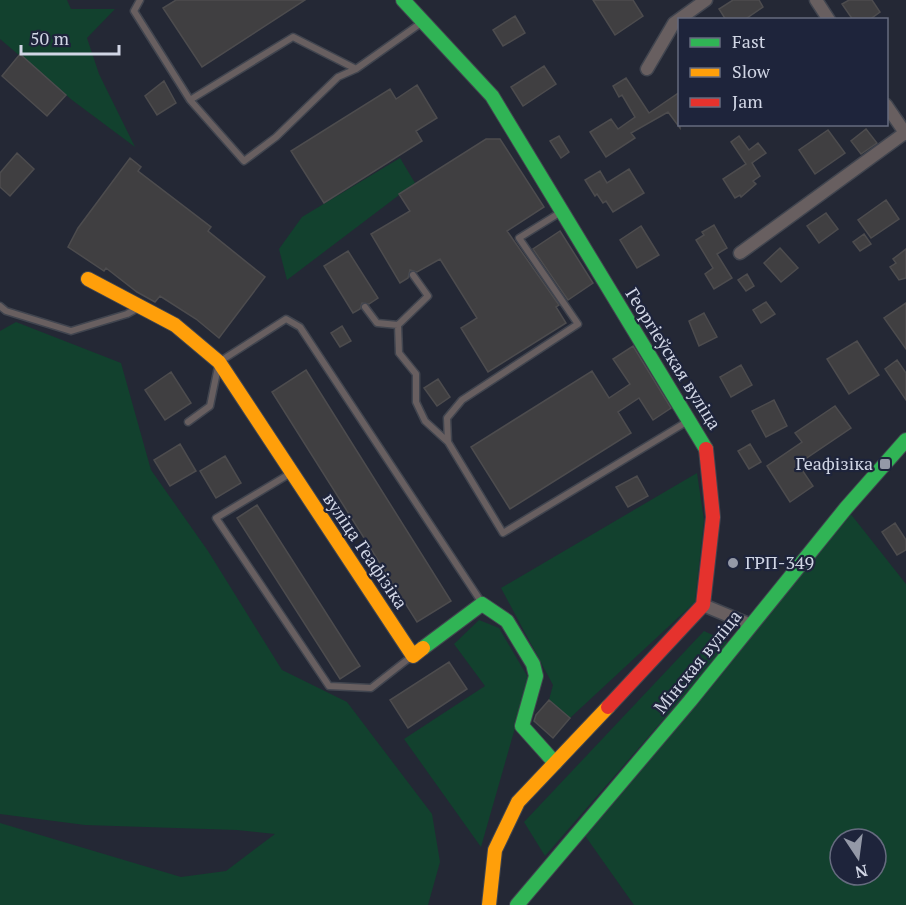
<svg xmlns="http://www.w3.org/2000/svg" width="906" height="905" viewBox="0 0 906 905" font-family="'PT Serif',serif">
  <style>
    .green { fill: #12412e; fill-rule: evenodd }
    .building { fill: #403f41; stroke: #4d4c4e; stroke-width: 1.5 }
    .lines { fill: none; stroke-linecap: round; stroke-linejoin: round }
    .lane-casing { stroke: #41454f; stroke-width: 9 }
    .street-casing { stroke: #41454f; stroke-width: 15 }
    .fast-casing { stroke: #41454f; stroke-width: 16 }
    .slow-casing { stroke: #41454f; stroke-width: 16 }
    .jam-casing { stroke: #41454f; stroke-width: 16 }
    .lane { stroke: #685f60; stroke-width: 6 }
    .street { stroke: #685f60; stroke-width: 12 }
    .fast { stroke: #30b455; stroke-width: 14 }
    .slow { stroke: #ff9f0a; stroke-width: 14 }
    .jam { stroke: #e5322d; stroke-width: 14 }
    .poi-dot { fill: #9499a7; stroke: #1e243b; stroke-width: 2 }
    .labels { text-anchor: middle; stroke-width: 4.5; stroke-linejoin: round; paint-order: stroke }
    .street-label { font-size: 18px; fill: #d1d6e5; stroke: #1e243b }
    .poi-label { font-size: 18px; fill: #d1d6e5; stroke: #1e243b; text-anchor: end }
  </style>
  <rect width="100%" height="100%" fill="#242835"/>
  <path class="green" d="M0 0H67L71 9H115L87 38 99 74 135 147 72 100 0 39Z
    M400 158 415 183 287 280 279 249 302 217Z
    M16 322 121 363 151 470 208 551 282 670 347 702 432 814 440 862 428 905H0V823L181 877 226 871 275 834 237 830 85 825 0 814V331Z
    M697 473 704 520 695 602 570 718 549 700 553 685 501 588Z
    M846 508 906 584V905H634L581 830ZM840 839H876V875H840Z
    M479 620 499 628 529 679 481 847 404 739 485 686 454 644Z
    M704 631 730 643 545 856 524 822Z"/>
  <path class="building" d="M176 0H305L202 67 163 8Z
    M593 0H633L643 16 615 35Z
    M733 0H759L763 7 744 20H726L719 9Z
    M849 0H872L880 12 869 20H853L842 4Z
    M515 16 525 33 503 46 493 30Z
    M20 54 66 95 47 116 2 76Z
    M544 66 556 84 523 106 511 87Z
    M626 78 649 113 680 92V128L668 112 631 133 635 138 606 157 590 132 611 119 618 129 635 117 622 95 619 97 613 86Z
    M164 81 176 103 157 115 145 96Z
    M417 85 437 118 416 131 422 141 324 203 291 151 390 89 396 99Z
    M866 129 877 143 861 154 851 141Z
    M828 130 845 153 815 174 799 150Z
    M559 136 569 152 561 158 550 141Z
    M739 136 749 150 758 143 766 153 752 163 760 176 753 181 756 184 741 197 740 195 735 198 723 179 746 164 731 142Z
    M486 139H500L544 207 507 231 559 305 556 307 566 323 488 372 461 328 477 318 440 259 417 272 410 270 408 278 400 283 371 234 410 211 399 194Z
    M17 153 34 169 10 196 0 187V173Z
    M130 158 141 167 138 171 211 227 208 231 265 277 219 338 196 319 160 296 155 302 137 292 106 268 104 271 68 247 78 228Z
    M629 169 644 193 613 212 606 201 603 203 597 194 595 196 585 180 600 171 607 183Z
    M886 200 899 219 871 238 858 220Z
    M826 213 838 229 819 243 807 226Z
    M714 225 727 248 717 254 732 278 714 289 705 274 713 268 696 240 704 235 702 232Z
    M641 226 659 255 637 268 620 240Z
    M560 231 593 283 568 300 533 249Z
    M864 234 871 244 860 251 853 242Z
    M780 248 798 268 781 282 764 263Z
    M906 249V278L899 280 890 267 896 263 893 259Z
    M348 251 378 298 369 304 362 303 360 309 353 313 324 266Z
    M747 274 754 286 746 291 738 280Z
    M766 302 775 314 761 323 753 310Z
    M906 303V349L884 318Z
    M704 313 717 337 699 346 689 321Z
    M342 326 351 341 340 347 331 333Z
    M857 341 879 375 849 394 827 359Z
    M633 346 671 408 653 420 639 398 618 412 631 433 510 509 471 447 592 371 609 398 630 384 613 359Z
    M897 360 906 373V400L885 369Z
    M741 365 752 385 731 397 720 377Z
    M306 370 451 601 417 622 272 392Z
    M171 372 191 403 165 420 145 390Z
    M438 379 450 397 437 406 424 388Z
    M774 400 787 426 766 437 752 411Z
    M835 406 851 428 798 464 813 486 790 502 767 466 802 442 795 433Z
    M180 444 196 471 170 486 154 460Z
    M750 444 761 462 749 469 738 451Z
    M225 456 241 483 216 498 200 471Z
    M637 476 648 496 628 507 616 487Z
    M257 505 360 666 340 679 237 518Z
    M895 523 906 540V550L897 555 882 532Z
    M449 662 467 689 408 728 390 700Z
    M549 700 570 718 553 738 534 721 536 715Z"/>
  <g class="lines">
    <g class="lane-casing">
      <path id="lane" d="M140 0 134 11 190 100 244 161 276 137 338 77 356 69 421 23
        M190 100 293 37 356 69
        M561 212 519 238 578 324 462 400 447 418 448 442 503 533 688 421
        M413 275 428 296 398 325 399 353 416 374V402L425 421 448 442
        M0 306 6 311 71 331 127 314 138 308
        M365 307 377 323 398 325
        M188 422 210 406 219 362 286 319 300 327 482 603
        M291 473 216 518 329 686 371 688 412 656"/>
    </g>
    <g class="street-casing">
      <path id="street" d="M816 0 829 20
        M647 69 674 23 706 0
        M886 105 906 134
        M740 253 906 132
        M703 605 751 625"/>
    </g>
    <g class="fast-casing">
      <path id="fast" d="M403 0 492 96 706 449
        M423 648 482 604 507 621 533 664 536 676 522 726 555 763
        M517 905 690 701 846 508 906 440"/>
    </g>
    <g class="slow-casing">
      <path id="slow" d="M88 279 175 325 219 362 413 656 423 648
        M489 905 495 850 518 802 608 707"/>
    </g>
    <g class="jam-casing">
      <path id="jam" d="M608 707 703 605 713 517 706 449"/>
    </g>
    <use href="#lane" class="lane"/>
    <use href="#street" class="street"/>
    <use href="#fast" class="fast"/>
    <use href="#slow" class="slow"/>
    <use href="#jam" class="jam"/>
  </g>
  <g class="poi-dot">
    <rect x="879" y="458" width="12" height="12" rx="3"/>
    <circle cx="733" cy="563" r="6"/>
  </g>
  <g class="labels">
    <g class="street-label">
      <text transform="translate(673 359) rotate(58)" y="6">Георгіеўская вуліца</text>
      <text transform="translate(365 551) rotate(56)" y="6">вуліца Геафізіка</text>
      <text transform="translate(698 662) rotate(-51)" y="6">Мінская вуліца</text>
    </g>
    <g class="poi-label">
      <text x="873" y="470">Геафізіка</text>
      <text x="745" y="569" text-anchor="start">ГРП-349</text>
    </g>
  </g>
  <rect x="678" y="18" width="210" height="108" fill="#1e243b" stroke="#666b7f" stroke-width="1.5"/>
  <rect x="690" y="38" width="30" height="9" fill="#30b455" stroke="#666b7f" stroke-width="1.5"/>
  <text x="732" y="48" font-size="18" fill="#d1d6e5">Fast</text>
  <rect x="690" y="68" width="30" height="9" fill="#ff9f0a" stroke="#666b7f" stroke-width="1.5"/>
  <text x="732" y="78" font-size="18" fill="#d1d6e5">Slow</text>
  <rect x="690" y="98" width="30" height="9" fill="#e5322d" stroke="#666b7f" stroke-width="1.5"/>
  <text x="732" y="108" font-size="18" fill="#d1d6e5">Jam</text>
  <g transform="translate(858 857) rotate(167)"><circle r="28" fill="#1e243b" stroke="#666b7f" stroke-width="1.5"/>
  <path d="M0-4.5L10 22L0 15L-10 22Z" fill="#9499a7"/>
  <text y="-9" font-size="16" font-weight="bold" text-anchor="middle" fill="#d1d6e5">N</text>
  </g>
  <path d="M21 45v9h98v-9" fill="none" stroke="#d1d6e5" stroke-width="3"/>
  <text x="30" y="45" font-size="18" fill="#d1d6e5" stroke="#1e243b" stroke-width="4.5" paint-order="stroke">50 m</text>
</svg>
